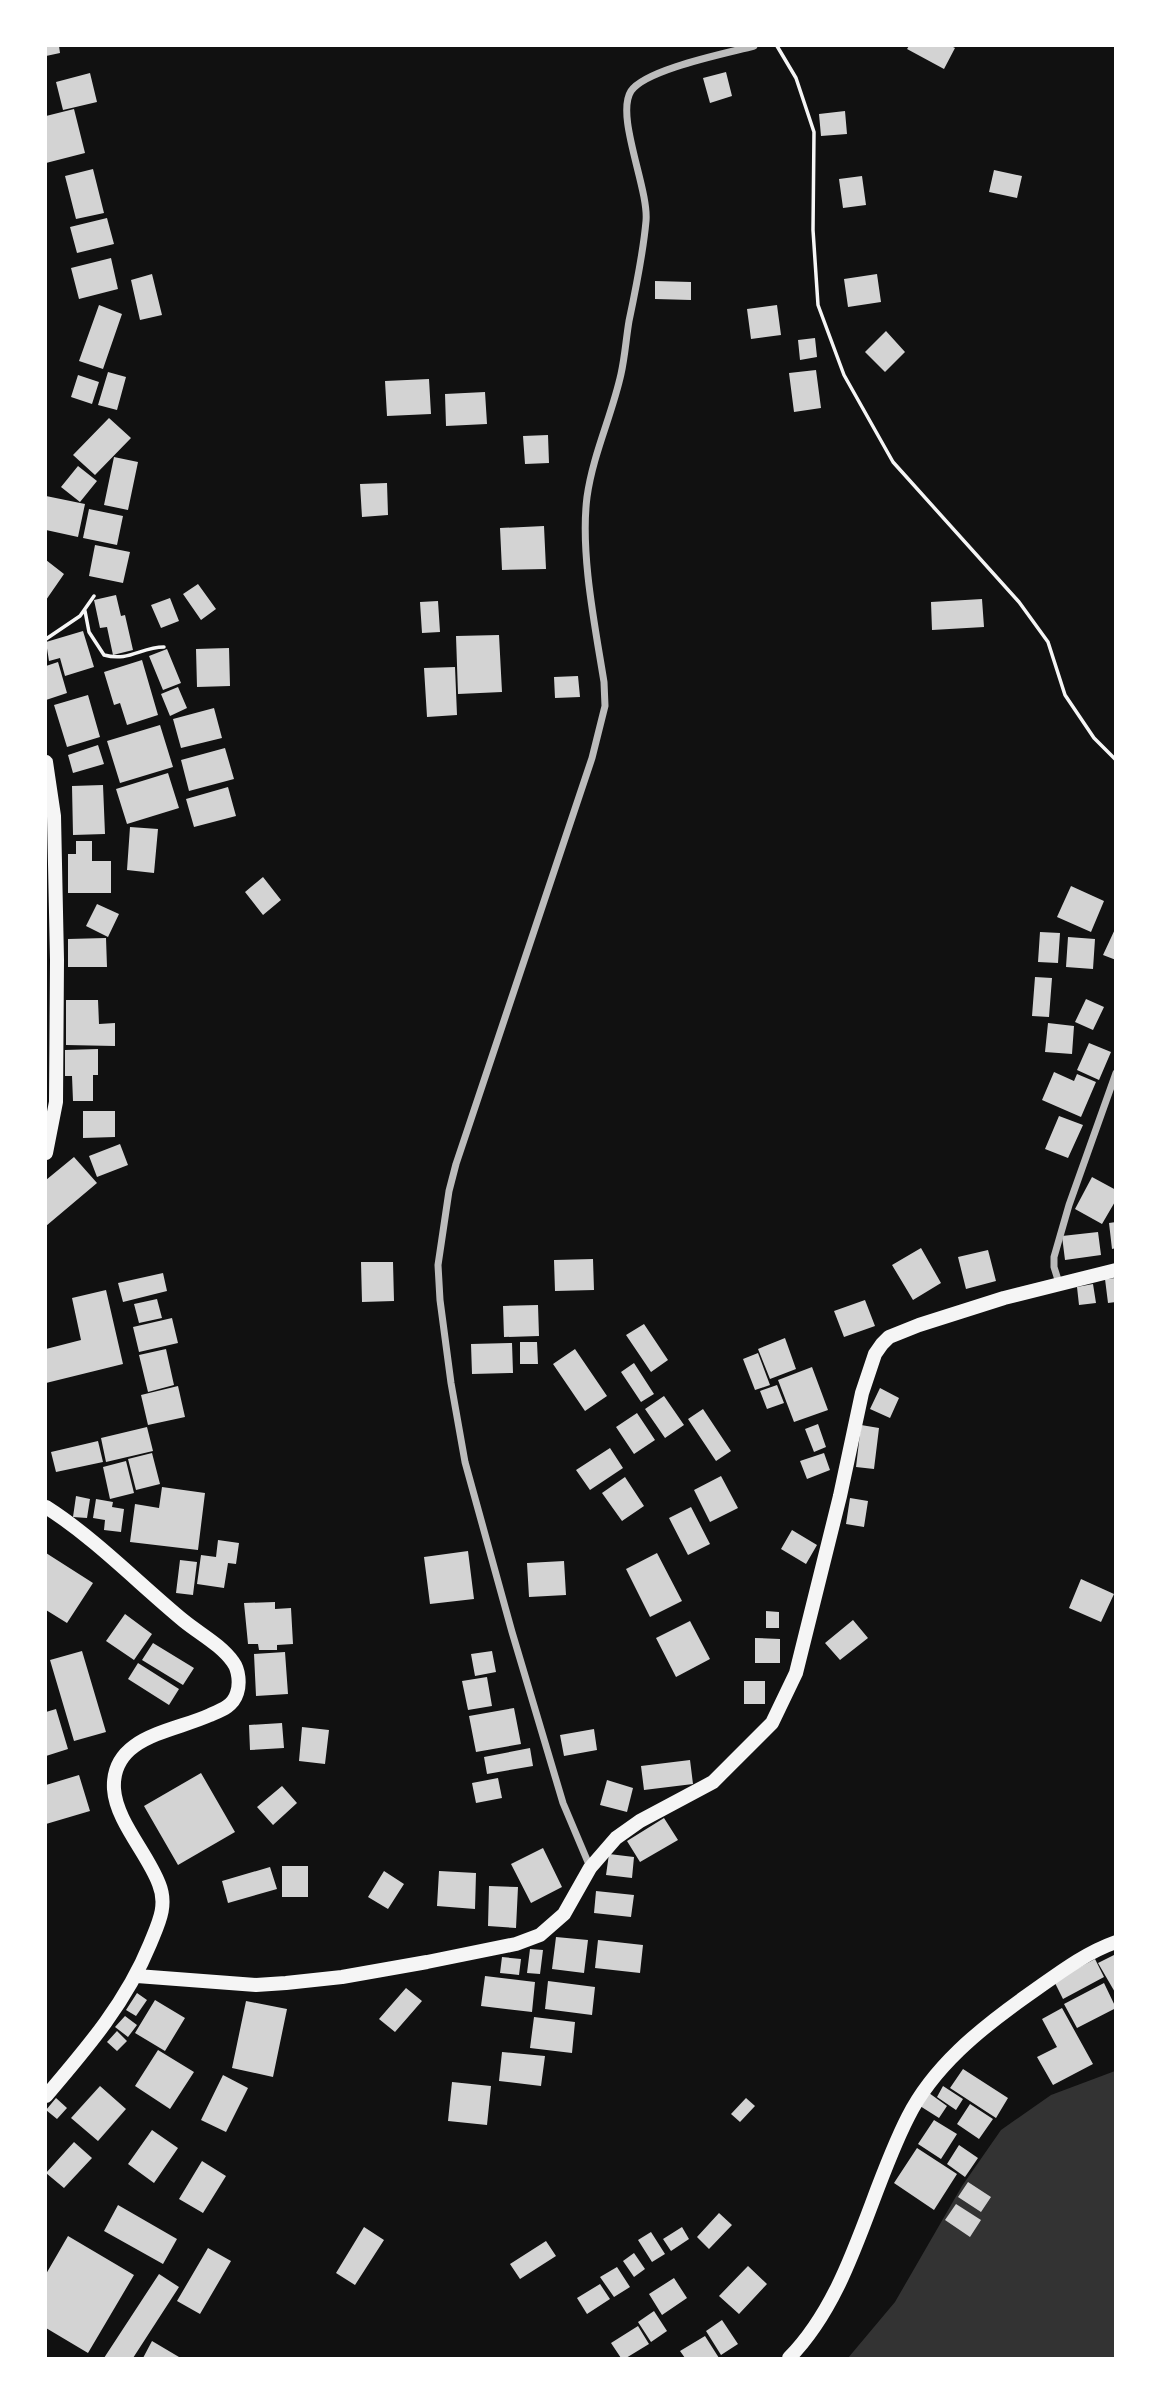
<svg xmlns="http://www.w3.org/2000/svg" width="1161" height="2404" viewBox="0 0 1161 2404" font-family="Poppins,sans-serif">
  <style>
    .water { fill: #333 }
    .building { fill: #d3d3d3 }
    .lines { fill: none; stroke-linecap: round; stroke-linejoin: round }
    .path { stroke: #f5f5f5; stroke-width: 3.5 }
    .minor { stroke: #bcbcbc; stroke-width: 7 }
    .secondary { stroke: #f5f5f5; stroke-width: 14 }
  </style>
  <rect width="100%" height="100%" fill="#111"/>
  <path class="water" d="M1115 2071V2358H848L895 2302 962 2186 1001 2130 1051 2095Z"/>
  <path class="building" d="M46 46H59L60 53 46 56Z
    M909 46H951L955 48 944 69 907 49Z
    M726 72 732 96 710 103 703 78Z
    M90 73 97 102 63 110 56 82Z
    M74 109 85 153 46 163V116Z
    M845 111 847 134 821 136 819 114Z
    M93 169 104 213 76 219 65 176Z
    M994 170 1022 176 1017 198 989 192Z
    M862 176 866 205 843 208 839 179Z
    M107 218 114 244 77 253 70 227Z
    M111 258 118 289 79 299 71 268Z
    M152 274 162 315 140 320 131 280Z
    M877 274 881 302 848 307 844 279Z
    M655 281 691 282V300L655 299Z
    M99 305 122 314 103 369 79 361Z
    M777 305 781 335 751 339 747 309Z
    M886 331 905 352 885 372 865 352Z
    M815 338 817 357 800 360 798 340Z
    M816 370 821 408 794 412 789 373Z
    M108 372 126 377 117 410 98 405Z
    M78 375 99 382 92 404 71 397Z
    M429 379 431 414 387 416 385 381Z
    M485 392 487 424 446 426 445 394Z
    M109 418 131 438 95 475 73 455Z
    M548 435 549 463 525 464 523 436Z
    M114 457 138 462 128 510 104 505Z
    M78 466 97 481 80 502 61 487Z
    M387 483 388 515 362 517 360 484Z
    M46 496 85 504 78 537 46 530Z
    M89 509 123 516 117 545 83 538Z
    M544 526 546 569 502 570 500 528Z
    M95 545 130 552 123 583 89 576Z
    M46 560 64 574 46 600Z
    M198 584 216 609 201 620 183 594Z
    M116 595 121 616 125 615 133 650 113 655 107 627 100 628 94 600Z
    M170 598 179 621 161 628 151 605Z
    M982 599 984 627 932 630 931 602Z
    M438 601 440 632 422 633 420 602Z
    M83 631 94 667 65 676 60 658 49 661 46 642Z
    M499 635 502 692 458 694 456 636Z
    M229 648 230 686 197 687 196 649Z
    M167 649 181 683 163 690 149 656Z
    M142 660 158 715 127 725 120 703 114 705 104 672Z
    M58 662 67 693 46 700V666Z
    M455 667 457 715 427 717 424 668Z
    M578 676 580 697 555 698 554 677Z
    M178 687 187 708 170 716 161 694Z
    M88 695 100 737 67 747 54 705Z
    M214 708 222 738 181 748 173 719Z
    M160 725 173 767 120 783 107 741Z
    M98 745 104 764 73 773 68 755Z
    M225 748 234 779 189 791 181 760Z
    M168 773 179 808 127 824 116 789Z
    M103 785 105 834 73 835 72 786Z
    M228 787 236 816 194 827 186 799Z
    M130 827 158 829 154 873 127 870Z
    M76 841H92V861H111V893H68V854H76Z
    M263 877 281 900 263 915 245 892Z
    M1071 886 1104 901 1091 932 1057 917Z
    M97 904 119 914 108 937 86 926Z
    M1116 927V960L1103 955Z
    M1040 932 1060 933 1058 963 1038 962Z
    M1068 937 1095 939 1093 969 1066 967Z
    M106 938 107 967H68V939Z
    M1035 977 1052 978 1049 1017 1032 1016Z
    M1086 999 1104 1007 1093 1030 1075 1022Z
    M66 1000H98L99 1024 115 1023V1046L66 1045Z
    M1048 1023 1074 1026 1072 1054 1045 1052Z
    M1089 1043 1111 1052 1099 1080 1077 1070Z
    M98 1049V1075H93V1101H73L72 1076H65V1050Z
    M1054 1072 1074 1081 1077 1074 1096 1082 1081 1117 1042 1100Z
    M83 1111H115V1137L83 1138Z
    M1059 1116 1083 1125 1068 1158 1045 1149Z
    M120 1144 128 1165 97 1177 89 1156Z
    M74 1157 97 1183 46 1226V1180Z
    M1092 1177 1116 1190V1200L1102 1224 1075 1209Z
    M1116 1222V1248L1112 1249 1109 1223Z
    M1098 1232 1101 1255 1065 1260 1062 1236Z
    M921 1248 941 1283 913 1300 892 1265Z
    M988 1250 996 1281 966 1289 958 1257Z
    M593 1259 594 1290 555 1291 554 1260Z
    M361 1262H393L394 1301 362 1302Z
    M163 1273 167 1291 123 1302 118 1283Z
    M1116 1278V1302L1108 1303 1105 1279Z
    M1093 1284 1096 1303 1079 1305 1077 1287Z
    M106 1290 123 1364 46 1383V1349L81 1340 72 1298Z
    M157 1299 162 1318 139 1323 134 1304Z
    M865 1300 875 1326 844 1337 834 1311Z
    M538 1305 539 1336 504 1337 503 1306Z
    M172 1318 178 1343 139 1352 133 1327Z
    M644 1324 668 1360 651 1372 626 1335Z
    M785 1338 796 1369 770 1379 758 1349Z
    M520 1342H537L538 1364H520Z
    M512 1343 513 1373 472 1374 471 1344Z
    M166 1349 174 1385 148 1392 139 1355Z
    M575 1349 607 1396 585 1411 553 1364Z
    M758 1353 770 1385 755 1390 743 1359Z
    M634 1363 654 1394 641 1402 621 1372Z
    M812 1367 828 1410 794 1422 778 1380Z
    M777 1385 784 1403 767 1409 760 1391Z
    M178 1386 185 1417 148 1425 141 1395Z
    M880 1388 899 1398 890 1418 870 1409Z
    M664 1396 684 1425 665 1438 645 1409Z
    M703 1409 731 1451 716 1461 688 1419Z
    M637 1413 655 1440 634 1454 616 1427Z
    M818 1424 826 1447 814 1452 805 1429Z
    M861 1425 879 1428 874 1469 856 1467Z
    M147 1427 153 1451 106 1462 101 1438Z
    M98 1441 103 1462 56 1472 51 1452Z
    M610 1448 623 1468 590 1490 576 1470Z
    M152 1453 160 1484 136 1490 128 1459Z
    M824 1453 830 1470 807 1479 800 1461Z
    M126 1461 134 1493 110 1499 103 1467Z
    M721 1476 738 1508 710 1522 694 1490Z
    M625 1477 644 1506 622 1521 602 1493Z
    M162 1487 205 1493 198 1550 130 1542 135 1504 159 1508Z
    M76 1496 90 1499 87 1518 73 1517Z
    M850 1498 868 1501 864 1527 846 1524Z
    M96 1499 113 1502 112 1507 124 1509 121 1532 104 1530 105 1520 93 1518Z
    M691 1507 710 1544 688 1555 669 1518Z
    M792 1530 817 1545 806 1564 781 1549Z
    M218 1540 239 1543 236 1564 228 1563 224 1588 197 1584 201 1555 216 1557Z
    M468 1551 474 1599 430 1604 424 1557Z
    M46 1553 93 1583 67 1623 46 1610Z
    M657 1553 682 1601 650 1617 626 1569Z
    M180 1560 197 1562 193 1595 176 1593Z
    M564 1561 566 1595 529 1597 527 1563Z
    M1081 1579 1114 1594 1101 1622 1069 1608Z
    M275 1602V1609L291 1608 293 1644 277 1645V1650H259L258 1644H248L244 1603Z
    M766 1611 779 1612V1628H766Z
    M125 1614 152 1634 134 1660 106 1641Z
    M853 1620 868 1638 840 1660 825 1643Z
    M690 1621 710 1659 676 1677 656 1638Z
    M755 1638 780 1639V1663H755Z
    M153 1643 194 1668 183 1685 142 1660Z
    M82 1651 106 1732 74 1741 50 1660Z
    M492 1651 496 1672 475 1676 471 1654Z
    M285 1652 288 1694 256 1696 254 1654Z
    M138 1663 179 1689 169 1705 128 1679Z
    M487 1677 492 1706 468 1710 462 1681Z
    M744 1681H765V1704H744Z
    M514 1708 521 1744 476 1752 469 1716Z
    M56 1709 68 1749 46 1756V1712Z
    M282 1723 284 1748 250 1750 249 1725Z
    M302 1727 329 1730 325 1764 299 1761Z
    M594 1729 597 1750 564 1756 560 1735Z
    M530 1748 533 1766 487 1774 484 1757Z
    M690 1760 693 1784 644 1790 641 1766Z
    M201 1773 235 1832 178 1865 144 1806Z
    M79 1775 90 1811 46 1824V1785Z
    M498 1778 502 1798 476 1803 472 1783Z
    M607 1780 633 1788 627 1812 600 1805Z
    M282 1786 297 1803 273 1825 257 1807Z
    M664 1818 678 1840 640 1862 627 1841Z
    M543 1848 562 1887 531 1903 511 1864Z
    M609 1854 634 1857 632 1878 606 1875Z
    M282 1866H308V1897H282Z
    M270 1867 277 1889 228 1903 222 1881Z
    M384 1871 404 1884 388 1909 368 1897Z
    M439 1871 476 1873 475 1909 437 1906Z
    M489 1886 518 1887 516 1928 488 1926Z
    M596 1891 634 1895 631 1917 594 1913Z
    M556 1937 588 1940 584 1973 552 1969Z
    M598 1940 643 1945 640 1973 595 1968Z
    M530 1949 543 1950 540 1974 527 1973Z
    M1116 1954V1994L1098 1963Z
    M502 1957 521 1959 519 1975 500 1973Z
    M1095 1959 1104 1977 1063 1999 1054 1981Z
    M485 1976 535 1982 532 2012 481 2006Z
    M548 1981 595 1987 592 2015 545 2009Z
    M1104 1983 1116 2008 1077 2028 1064 2004Z
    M406 1988 422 2001 395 2032 379 2019Z
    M137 1993 147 2000 136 2016 126 2010Z
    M155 2000 185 2018 165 2051 135 2033Z
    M246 2001 287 2009 273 2077 232 2068Z
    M1062 2008 1093 2064 1053 2085 1037 2057 1057 2047 1042 2019Z
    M125 2016 137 2025 128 2037 115 2027Z
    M534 2017 575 2022 572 2053 530 2048Z
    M117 2031 127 2041 117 2051 107 2042Z
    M158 2050 194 2072 170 2109 135 2086Z
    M502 2052 545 2056 541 2086 499 2081Z
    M963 2069 1008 2098 996 2118 950 2088Z
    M223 2075 248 2088 226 2132 201 2120Z
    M452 2082 491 2086 487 2125 448 2121Z
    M100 2086 126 2109 98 2141 71 2118Z
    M943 2086 963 2099 956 2110 937 2097Z
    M929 2093 947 2106 939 2118 920 2106Z
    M56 2098 67 2108 57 2119 46 2110Z
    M746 2098 755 2106 740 2122 731 2114Z
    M970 2104 993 2119 979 2139 957 2124Z
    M934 2120 957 2134 941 2159 918 2144Z
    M152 2130 178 2148 154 2183 128 2164Z
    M74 2142 92 2158 64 2188 46 2173Z
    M959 2145 978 2158 965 2177 947 2164Z
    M917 2148 957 2174 934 2210 894 2183Z
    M202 2161 226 2176 203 2213 179 2199Z
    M968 2182 991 2197 981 2212 958 2197Z
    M956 2204 981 2220 970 2237 945 2220Z
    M118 2205 177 2239 163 2264 104 2231Z
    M719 2213 732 2225 709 2249 697 2237Z
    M364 2227 384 2240 355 2285 336 2273Z
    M682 2227 689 2239 671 2251 663 2239Z
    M651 2232 665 2254 652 2262 638 2240Z
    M68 2236 134 2275 88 2353 46 2328V2274Z
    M546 2241 556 2256 520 2279 510 2264Z
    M208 2248 231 2261 200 2314 177 2301Z
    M634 2253 645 2269 634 2277 623 2261Z
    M748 2266 767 2284 739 2314 719 2296Z
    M617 2267 630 2287 614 2297 600 2277Z
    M159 2274 179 2287 133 2358H104Z
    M674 2278 687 2298 662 2315 649 2294Z
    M600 2284 610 2299 587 2314 577 2298Z
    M654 2311 667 2331 651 2342 638 2322Z
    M722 2320 738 2344 721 2355 706 2331Z
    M638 2326 649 2344 626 2358H621L611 2343Z
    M705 2336 719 2358H685L680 2351Z
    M152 2341 179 2357 178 2358H143Z"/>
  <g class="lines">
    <path class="path" d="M777 46 796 78 814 132 813 230 818 305 844 375 893 462 1019 602 1048 642 1065 695 1094 738 1116 760
      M85 611 89 632 104 655C129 662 141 647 164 647
      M46 639 80 616 94 596"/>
    <path class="minor" d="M1059 1283 1054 1267V1257L1069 1205 1116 1073
      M590 1867 563 1803 512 1632 465 1462 451 1383 440 1300 438 1265 449 1191 456 1164 592 758 605 706 604 682C595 626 580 553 587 497 593 454 612 415 621 374 625 356 626 339 629 321 636 288 643 255 646 221 649 189 615 116 631 91 646 69 728 53 754 46"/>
    <path class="secondary" d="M46 762 54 816 57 960 56 1102 46 1153
      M46 1507C96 1539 138 1583 184 1621 200 1634 221 1645 233 1662 239 1670 240 1684 237 1693 233 1706 222 1710 210 1715 173 1732 111 1736 114 1789 116 1821 148 1854 159 1884 168 1906 158 1924 150 1944 126 2003 86 2049 46 2096
      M137 1976 256 1985 286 1983 342 1977 427 1962 516 1944 540 1935 564 1914 590 1868 616 1838 640 1821 713 1782 772 1723 796 1673 840 1496 862 1393 875 1354 882 1344 889 1337 919 1325 1004 1298 1116 1270
      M789 2358C851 2295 868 2195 908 2117 933 2067 980 2029 1025 1997 1054 1977 1082 1954 1116 1942"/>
  </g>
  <rect width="1161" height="2404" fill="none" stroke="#ffffff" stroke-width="94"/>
</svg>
